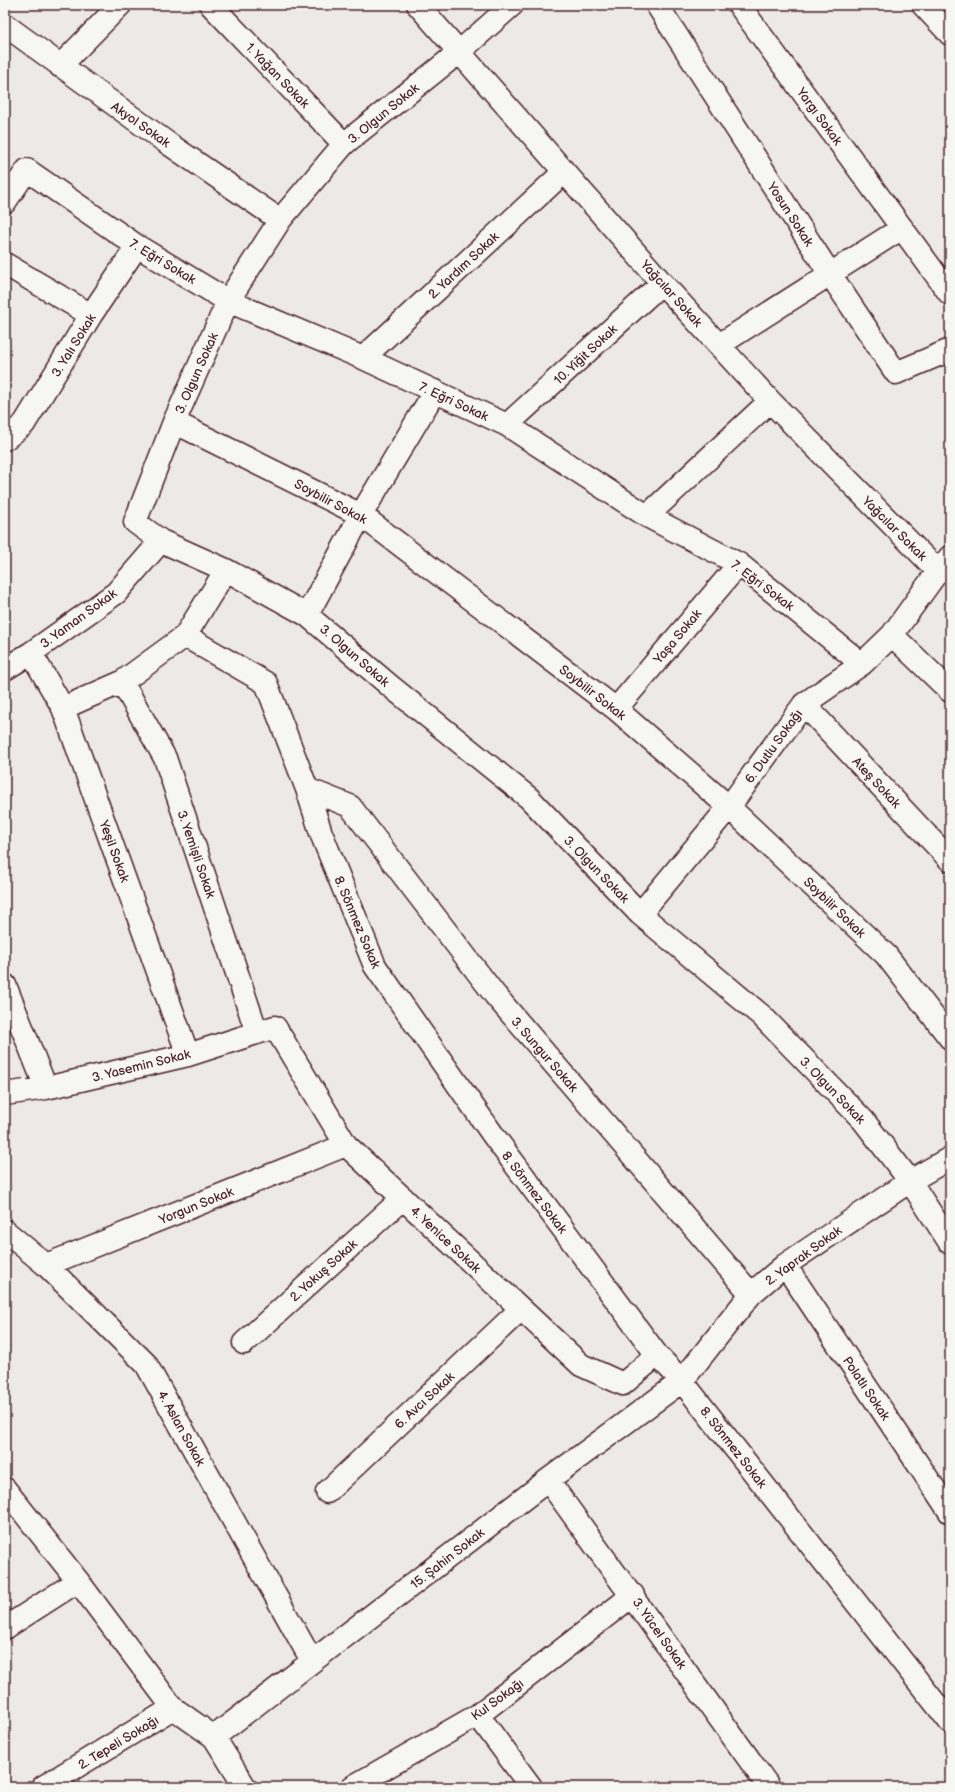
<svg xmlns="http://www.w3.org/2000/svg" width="955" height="1792" viewBox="0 0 955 1792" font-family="'Balsamiq Sans',sans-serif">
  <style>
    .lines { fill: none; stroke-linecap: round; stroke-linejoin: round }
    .street-casing { stroke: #4a1f2b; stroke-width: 25 }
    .street { stroke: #f6f6f2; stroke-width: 22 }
    .labels { text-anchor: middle; stroke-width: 3.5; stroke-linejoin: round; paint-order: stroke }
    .street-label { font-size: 13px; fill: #4a1f2b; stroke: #f6f6f2 }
  </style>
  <rect width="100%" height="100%" fill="#ece9e6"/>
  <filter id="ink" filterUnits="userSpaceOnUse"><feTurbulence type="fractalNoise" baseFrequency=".025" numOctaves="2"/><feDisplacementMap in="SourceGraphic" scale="8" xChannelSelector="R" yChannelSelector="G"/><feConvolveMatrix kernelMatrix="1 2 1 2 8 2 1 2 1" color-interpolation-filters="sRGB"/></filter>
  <g filter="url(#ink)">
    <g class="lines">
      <g class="street-casing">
        <path id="street" d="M211 5 344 144
          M418 5 662 283 770 401 938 571
          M512 5 458 53 344 144 280 220 228 301 174 422 135 522 161 541 226 570 307 615 389 685 529 798 640 914 762 1016 863 1120 910 1181 950 1243
          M657 5 830 274 896 373 950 350
          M739 5 950 294
          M923 5 950 34
          M5 25 166 142 280 220
          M60 66 120 5
          M5 202 27 170 137 246 228 301 363 358 507 425 647 516 739 564 862 664
          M5 264 91 315
          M719 345 902 228
          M363 358 564 172
          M174 422 361 515 616 709 729 807 886 955 950 1038
          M507 425 662 283
          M5 439 24 424 91 315 137 246
          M647 516 770 401
          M307 615 361 515 435 391
          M892 635 950 691
          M185 636 266 683 307 789 321 833 375 966 493 1135 657 1355 682 1381 950 1722
          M31 653 63 708 188 1055
          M5 669 31 653 116 593 161 541
          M122 682 165 758 257 1033
          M804 704 950 860
          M63 708 122 682 185 636 226 570
          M616 709 739 564
          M307 789 350 806 495 995 751 1294
          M640 914 729 807 804 704 862 664 892 635 938 571 950 557
          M5 985 46 1088
          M5 1094 46 1088 188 1055 275 1027 346 1145 581 1365 623 1384 657 1355
          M5 1231 46 1265 146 1364 312 1661
          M46 1265 346 1145
          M785 1265 950 1512
          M244 1343 403 1198
          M548 1480 769 1787
          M5 1489 78 1581 173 1708 214 1737 245 1787
          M327 1492 521 1309
          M5 1628 78 1581
          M478 1715 531 1787
          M214 1737 548 1480 682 1381 751 1294 785 1265 910 1181 950 1158
          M43 1787 173 1708
          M352 1787 478 1715 633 1595"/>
      </g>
      <use href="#street" class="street"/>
    </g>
  </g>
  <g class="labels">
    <g class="street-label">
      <text transform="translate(278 75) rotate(46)" y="5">1. Yağan Sokak</text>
      <text transform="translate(383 113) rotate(-39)" y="5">3. Olgun Sokak</text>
      <text transform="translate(820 116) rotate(54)" y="5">Yargı Sokak</text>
      <text transform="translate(141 124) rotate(35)" y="5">Akyol Sokak</text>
      <text transform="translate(791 214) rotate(57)" y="5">Yosun Sokak</text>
      <text transform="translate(163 261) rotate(31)" y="5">7. Eğri Sokak</text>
      <text transform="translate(463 265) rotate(-43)" y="5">2. Yardım Sokak</text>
      <text transform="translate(672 293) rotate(48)" y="5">Yağcılar Sokak</text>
      <text transform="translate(73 345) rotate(-58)" y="5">3. Yalı Sokak</text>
      <text transform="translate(585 354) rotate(-43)" y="5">10. Yiğit Sokak</text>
      <text transform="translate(196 373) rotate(-66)" y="5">3. Olgun Sokak</text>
      <text transform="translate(454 401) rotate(25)" y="5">7. Eğri Sokak</text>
      <text transform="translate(331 501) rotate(28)" y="5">Soybilir Sokak</text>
      <text transform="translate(895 528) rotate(45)" y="5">Yağcılar Sokak</text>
      <text transform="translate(763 585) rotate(37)" y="5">7. Eğri Sokak</text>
      <text transform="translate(78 618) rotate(-36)" y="5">3. Yaman Sokak</text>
      <text transform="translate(677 636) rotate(-50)" y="5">Yaşa Sokak</text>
      <text transform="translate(355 655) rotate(41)" y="5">3. Olgun Sokak</text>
      <text transform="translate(593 692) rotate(38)" y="5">Soybilir Sokak</text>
      <text transform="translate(773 746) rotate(-54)" y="5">6. Dutlu Sokağı</text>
      <text transform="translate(877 782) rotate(47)" y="5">Ateş Sokak</text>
      <text transform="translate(115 851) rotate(70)" y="5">Yeşil Sokak</text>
      <text transform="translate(197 854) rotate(71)" y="5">3. Yemişli Sokak</text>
      <text transform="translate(597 869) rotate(46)" y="5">3. Olgun Sokak</text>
      <text transform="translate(835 907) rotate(44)" y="5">Soybilir Sokak</text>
      <text transform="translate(358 922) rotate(67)" y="5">8. Sönmez Sokak</text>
      <text transform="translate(545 1054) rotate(49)" y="5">3. Sungur Sokak</text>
      <text transform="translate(141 1065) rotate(-14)" y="5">3. Yasemin Sokak</text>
      <text transform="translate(833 1090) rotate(46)" y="5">3. Olgun Sokak</text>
      <text transform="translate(535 1192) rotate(53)" y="5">8. Sönmez Sokak</text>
      <text transform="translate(196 1205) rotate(-22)" y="5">Yorgun Sokak</text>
      <text transform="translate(446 1239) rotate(43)" y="5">4. Yenice Sokak</text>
      <text transform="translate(803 1255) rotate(-36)" y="5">2. Yaprak Sokak</text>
      <text transform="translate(323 1270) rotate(-42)" y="5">2. Yokuş Sokak</text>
      <text transform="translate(867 1388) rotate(56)" y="5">Polatlı Sokak</text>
      <text transform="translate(424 1400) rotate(-43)" y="5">6. Avcı Sokak</text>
      <text transform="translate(182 1428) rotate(61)" y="5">4. Aslan Sokak</text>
      <text transform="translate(734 1447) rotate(52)" y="5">8. Sönmez Sokak</text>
      <text transform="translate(447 1558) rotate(-38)" y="5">15. Şahin Sokak</text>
      <text transform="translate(660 1633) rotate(55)" y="5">3. Yücel Sokak</text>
      <text transform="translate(497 1699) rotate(-36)" y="5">Kul Sokağı</text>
      <text transform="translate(118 1742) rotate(-31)" y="5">2. Tepeli Sokağı</text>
    </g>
  </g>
  <rect width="955" height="1792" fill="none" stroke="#f6f6f2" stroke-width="20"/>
  <rect x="10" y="10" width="935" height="1772" fill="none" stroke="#4a1f2b" stroke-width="1.5" filter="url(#ink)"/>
</svg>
